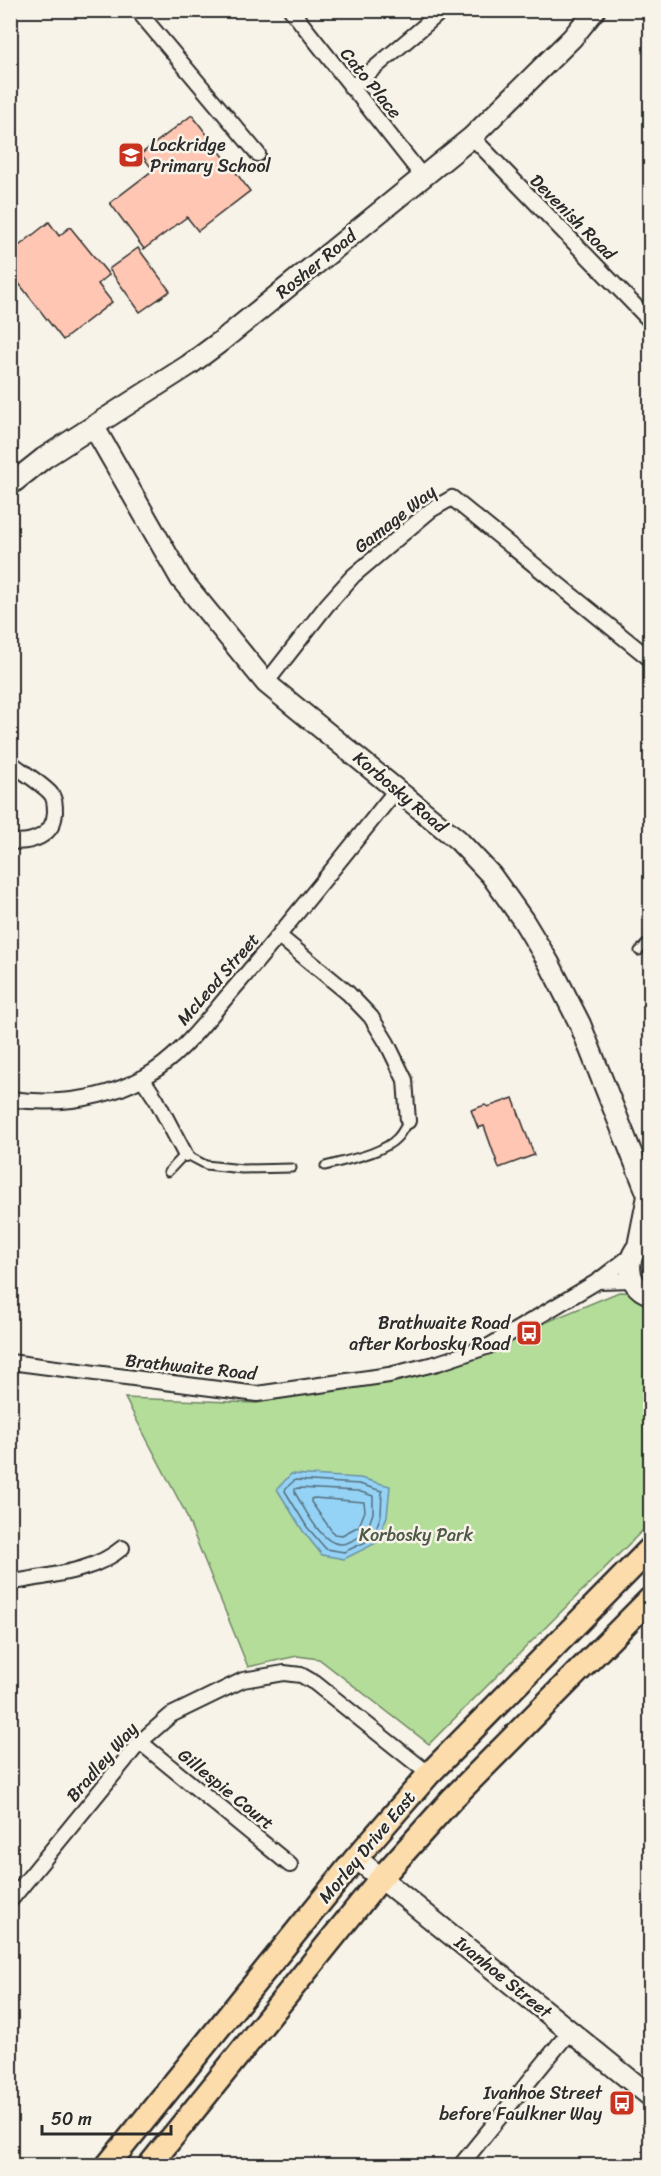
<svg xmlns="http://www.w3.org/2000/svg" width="661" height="2176" viewBox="0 0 661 2176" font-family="Sriracha,sans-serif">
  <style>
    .green { fill: #b3dd99; stroke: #6f8462; stroke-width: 1.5 }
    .water { fill: #95d3f6; stroke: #6b90a5; stroke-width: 1.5 }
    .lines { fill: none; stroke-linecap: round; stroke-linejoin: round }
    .shore { stroke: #556e7c; stroke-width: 1.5 }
    .building { fill: #ffc7b3; stroke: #2b2b2b; stroke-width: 1.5 }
    .lane-casing { stroke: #2b2b2b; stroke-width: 11 }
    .street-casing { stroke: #2b2b2b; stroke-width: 18 }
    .secondary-casing { stroke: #2b2b2b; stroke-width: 24 }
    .primary-casing { stroke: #2b2b2b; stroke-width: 27 }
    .lane { stroke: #f7f3e8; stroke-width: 7 }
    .street { stroke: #f7f3e8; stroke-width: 14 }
    .secondary { stroke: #f7f3e8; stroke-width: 20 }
    .primary { stroke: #fddcac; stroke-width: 22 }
    .labels { text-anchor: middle; stroke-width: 5; stroke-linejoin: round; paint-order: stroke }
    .street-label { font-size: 18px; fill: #2b2b2b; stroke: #f7f3e8 }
    .poi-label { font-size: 18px; fill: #2b2b2b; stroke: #f7f3e8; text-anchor: end }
    .park-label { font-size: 18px; fill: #4d5846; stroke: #f7f3e8 }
  </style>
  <rect width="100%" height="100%" fill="#f7f3e8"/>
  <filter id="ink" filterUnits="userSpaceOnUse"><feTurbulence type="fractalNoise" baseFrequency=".0167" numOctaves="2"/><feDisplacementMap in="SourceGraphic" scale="12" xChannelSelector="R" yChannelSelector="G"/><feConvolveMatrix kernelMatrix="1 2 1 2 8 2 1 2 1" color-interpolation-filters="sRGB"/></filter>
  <g filter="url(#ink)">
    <path class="green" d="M619 1292 650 1293V1523L429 1744 319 1659 297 1656 248 1667 184 1510 125 1398 257 1403 424 1373Z"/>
    <path class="water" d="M291 1474 360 1478 390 1486 387 1516 376 1543 344 1559 322 1555 303 1531 277 1489Z"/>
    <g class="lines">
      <path class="shore" d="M295 1480 359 1484 382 1491 381 1515 372 1539 344 1552 326 1549 307 1527 285 1491 286 1488Z
        M298 1488 358 1491 373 1496V1513L366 1533C359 1537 348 1545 340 1544 321 1544 304 1507 295 1493V1489Z
        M314 1498 364 1502 365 1511 359 1526 342 1535 334 1534 311 1502V1499Z"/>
    </g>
    <path class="building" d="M192 115 250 191 198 231 187 217 144 249 110 203 153 170 141 154Z
      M49 222 59 236 70 227 109 275 98 284 112 302 63 340 10 272V253Z
      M138 248 170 291 140 312 109 269Z
      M513 1098 534 1155 499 1168 484 1126 478 1128 471 1110 485 1105 488 1107Z"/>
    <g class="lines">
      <g class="lane-casing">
        <path id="lane" d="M639 951 650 940
          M325 1166C346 1160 382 1154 397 1138 402 1133 405 1126 408 1121
          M168 1172 185 1154 206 1165 242 1169 292 1168"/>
      </g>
      <g class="street-casing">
        <path id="street" d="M140 10 143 17 258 154
          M291 10 423 177
          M351 88 443 10
          M472 137 650 321
          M266 683 327 605 353 576 431 510 452 498 650 659
          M10 762C20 770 45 786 51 794 55 799 55 806 55 812 54 836 31 844 10 841
          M279 936 348 993 371 1017 387 1043 405 1080 408 1121
          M142 1078 156 1099 185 1154
          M10 1099C55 1105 102 1100 143 1078 181 1057 208 1018 236 986 291 922 344 855 397 789
          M598 1281 633 1280
          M10 1362 257 1394 389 1375 438 1363 489 1346 598 1281 633 1254
          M10 1583C47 1575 93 1573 122 1548
          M140 1742 290 1865
          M10 1901 140 1742 171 1715 243 1680 284 1673 301 1675 315 1683 429 1774
          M460 2166 570 2031"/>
      </g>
      <g class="secondary-casing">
        <path id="secondary" d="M94 427 181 579 266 683 458 840 491 875 523 920 549 963 580 1024 650 1200
          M10 485 44 458 189 365 220 342 472 137 572 38 595 10
          M650 1239C624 1248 623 1286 650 1294
          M638 1246 648 1196
          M356 1858 650 2096"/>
      </g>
      <g class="primary-casing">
        <path id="primary" d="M107 2166 356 1858 429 1774 650 1549
          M149 2166 381 1878 451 1800 650 1599"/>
      </g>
      <use href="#lane" class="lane"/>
      <use href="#street" class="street"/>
      <use href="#secondary" class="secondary"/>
      <use href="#primary" class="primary"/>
    </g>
  </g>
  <defs>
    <g id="school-square" transform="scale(1.35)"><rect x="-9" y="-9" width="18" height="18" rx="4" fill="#c8321e" stroke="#f7f3e8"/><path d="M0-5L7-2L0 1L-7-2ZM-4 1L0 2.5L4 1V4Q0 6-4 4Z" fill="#fff"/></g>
    <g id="bus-square" transform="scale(1.35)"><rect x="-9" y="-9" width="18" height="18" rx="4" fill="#c8321e" stroke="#f7f3e8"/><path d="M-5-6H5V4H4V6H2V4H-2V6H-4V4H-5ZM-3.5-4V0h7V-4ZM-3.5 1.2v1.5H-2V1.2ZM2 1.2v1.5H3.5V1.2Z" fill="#fff"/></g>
  </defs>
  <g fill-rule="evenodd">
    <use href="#school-square" x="131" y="155"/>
    <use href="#bus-square" x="529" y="1333"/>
    <use href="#bus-square" x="622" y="2103"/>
  </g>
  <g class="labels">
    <g class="street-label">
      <text transform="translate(371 83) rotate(51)" y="6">Cato Place</text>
      <text transform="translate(573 217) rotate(45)" y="6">Devenish Road</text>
      <text transform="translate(316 264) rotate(-39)" y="6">Rosher Road</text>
      <text transform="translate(395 519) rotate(-38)" y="6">Gamage Way</text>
      <text transform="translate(400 792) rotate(40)" y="6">Korbosky Road</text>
      <text transform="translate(218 979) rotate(-49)" y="6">McLeod Street</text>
      <text transform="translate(191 1367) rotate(6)" y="6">Brathwaite Road</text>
      <text transform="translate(102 1762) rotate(-49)" y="6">Bradley Way</text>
      <text transform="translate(226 1789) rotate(39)" y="6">Gillespie Court</text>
      <text transform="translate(367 1847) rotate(-50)" y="6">Morley Drive East</text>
      <text transform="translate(503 1977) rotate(39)" y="6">Ivanhoe Street</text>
    </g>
    <g class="poi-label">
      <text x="150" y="151" text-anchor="start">Lockridge<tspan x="150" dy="21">Primary School</tspan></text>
      <text x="510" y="1329">Brathwaite Road<tspan x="510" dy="21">after Korbosky Road</tspan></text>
      <text x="602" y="2099">Ivanhoe Street<tspan x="602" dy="21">before Faulkner Way</tspan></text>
    </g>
    <g class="park-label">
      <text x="416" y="1541">Korbosky Park</text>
    </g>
  </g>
  <rect width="661" height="2176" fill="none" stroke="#f7f3e8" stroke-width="36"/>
  <rect x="18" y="18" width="625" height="2140" fill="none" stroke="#2b2b2b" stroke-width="2" filter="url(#ink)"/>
  <path d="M42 2125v9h129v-9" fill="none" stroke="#2b2b2b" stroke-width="3"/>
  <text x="51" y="2125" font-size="18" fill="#2b2b2b" stroke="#f7f3e8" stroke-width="4.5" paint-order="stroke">50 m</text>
</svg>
